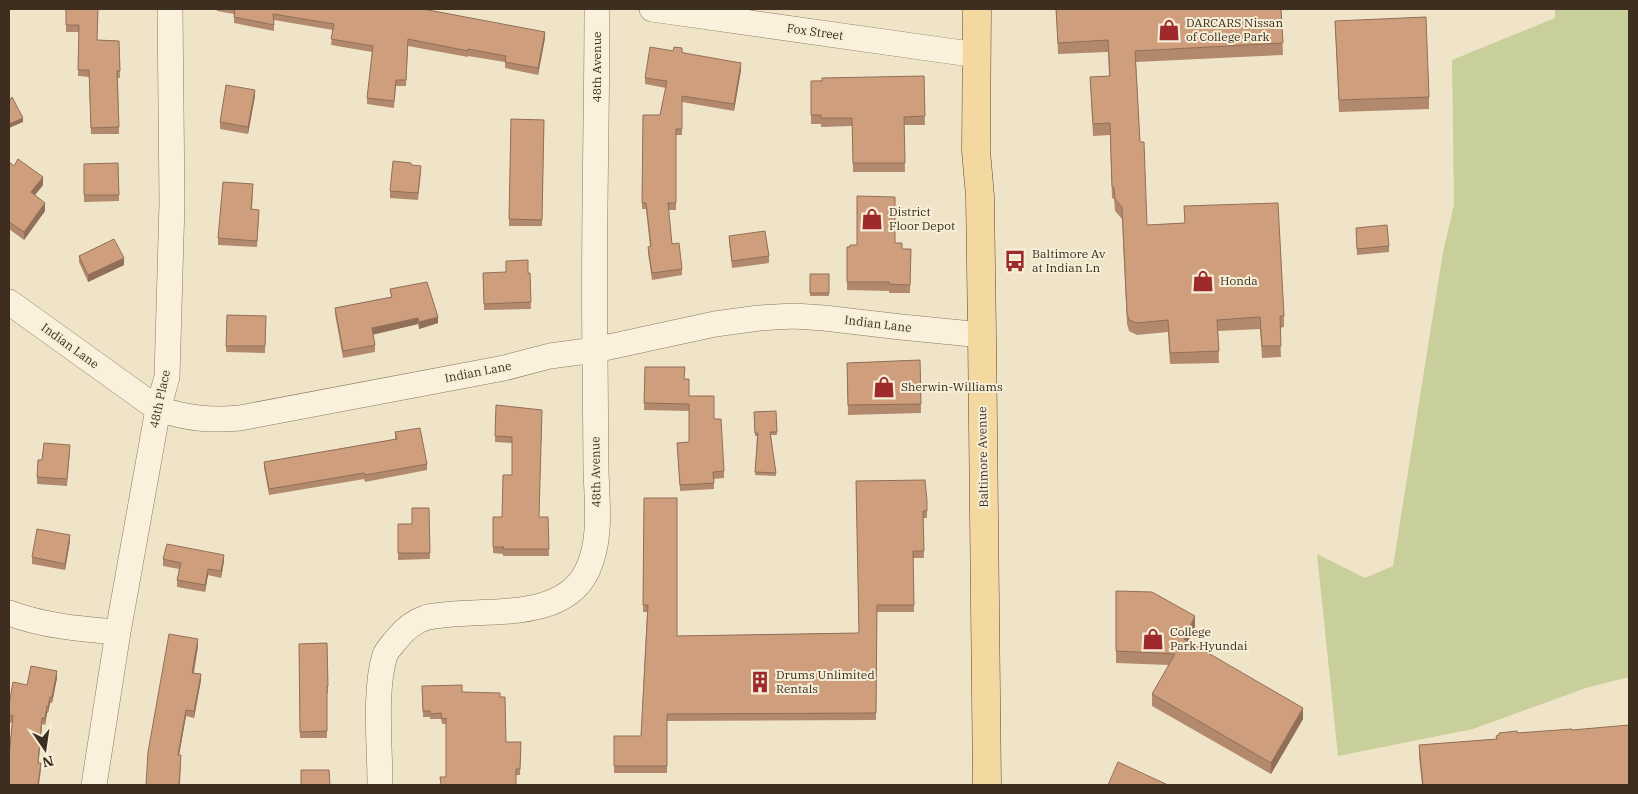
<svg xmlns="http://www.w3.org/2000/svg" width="1638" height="794" viewBox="0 0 1638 794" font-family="'IBM Plex Serif',serif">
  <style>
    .green { fill: #c9cf9b }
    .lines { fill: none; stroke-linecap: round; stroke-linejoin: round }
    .minor-casing { stroke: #8d765c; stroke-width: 26 }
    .primary-casing { stroke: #5b4430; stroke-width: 29 }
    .minor { stroke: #faf1dc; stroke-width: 25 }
    .primary { stroke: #f3d9a0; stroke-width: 28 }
    .wall { fill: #b2896c }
    .shaded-wall { fill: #916f58 }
    .building { fill: #cf9f7d; stroke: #916f58 }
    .labels { text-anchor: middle; stroke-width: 4; stroke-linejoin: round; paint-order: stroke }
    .poi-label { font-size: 12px; fill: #3d2e20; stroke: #f7eed8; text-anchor: start }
    .street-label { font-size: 12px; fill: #3d2e20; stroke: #f7eed8 }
  </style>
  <rect width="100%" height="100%" fill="#f0e4c8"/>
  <path class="green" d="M1555 9H1629V677L1586 688 1473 729 1338 756 1317 554 1365 578 1393 566 1443 252 1454 205 1452 60 1555 18Z"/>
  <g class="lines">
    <g class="minor-casing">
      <path id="minor" d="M652 9 977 55
        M9 302 158 409C187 418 209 421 240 418L504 368 550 356 595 350 715 324 759 318 794 316 824 318 901 327 982 335
        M9 613C44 626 80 629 118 632
        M94 785 118 632 158 409 167 377 172 203 170 9
        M380 785C380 748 374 689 385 655 387 650 392 645 396 640 403 631 413 622 425 618 430 616 437 616 443 615 488 609 563 621 587 571 602 540 597 503 596 470 596 431 595 392 595 353 593 239 597 124 597 9"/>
    </g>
    <g class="primary-casing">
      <path id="primary" d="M977 9 976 151 980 196 982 335 987 785"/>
    </g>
    <use href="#minor" class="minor"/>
    <use href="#primary" class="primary"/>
  </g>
  <path class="wall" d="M66 9 98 11 97 40 119 41 120 78H118L119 134H91L89 77 78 76 79 32H66Z
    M217 9H423L545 38 538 75 505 68V62L468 56V57L408 46 406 86H396L394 108 367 104V98L372 52 331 45 333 30 274 20V31L234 23V14L217 11Z
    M1056 9H1281L1283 55 1136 62 1140 142 1147 225 1185 223 1184 206 1284 316V327L1280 328 1281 357 1262 358 1260 329 1218 331 1219 363 1170 364 1168 332 1137 335 1129 331 1127 324 1122 219 1115 211 1114 199 1112 198 1110 135 1093 136 1090 77 1109 76 1108 52 1058 54Z
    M1335 21 1429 97V109L1339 112Z
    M682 52 741 70 734 111 682 102V135H676V210H668L672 244 682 269V275L652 280 648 253V247L650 246 646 209H642L643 115H660L666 88 645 84V78Z
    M924 76 925 125H904L905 172H853L852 126 821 127V124H811V81Z
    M255 96 248 134 220 129V122Z
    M511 119 544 120 542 226H509Z
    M9 162 43 185 35 195 45 211 24 240 9 229Z
    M118 163 119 201 84 202V164Z
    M411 165 421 172 418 200 390 198V191Z
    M253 190 252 209 259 216 257 247 218 245V238Z
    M1356 228 1389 246V252L1357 255Z
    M729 236 769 256V263L732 268 729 242Z
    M895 243 902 249H911L910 293H889V291L847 290V247L857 245Z
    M79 256 124 265 88 282 79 262Z
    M483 273H530L531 309 484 310Z
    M810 274H829V296H810Z
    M390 289 438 323 419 329 418 324 373 334 375 345V352L343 358 335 314V308L391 297Z
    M227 315 266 316 265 353 226 352Z
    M920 360 921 413 848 415 847 363Z
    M645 367 684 379 689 396 714 419 724 471V478L714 479V489L680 491 677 443 689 442V411L644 410Z
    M496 405 542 410 539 517H548L549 556H503V554L493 553V517H502L512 475V443L495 442Z
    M776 411 777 435H771L776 476 755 475 757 436H755L754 412Z
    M395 432 427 464V470L365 482 364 479 269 495 264 468V462L395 439Z
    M70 451 67 486 37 484V477L42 460Z
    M856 481 927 508V518H923L924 558H913L914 612H877L876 720 667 721V773H614V736H641L647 612H643L644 498 677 636 859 633Z
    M429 508 430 559 398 560V524H412Z
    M70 541 65 570 32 564V557Z
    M163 559 224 561 221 578 208 575 205 592 177 587V580L179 569 163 566Z
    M1116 591 1195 627 1188 641 1303 719 1271 774 1152 706V694L1169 665 1116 663Z
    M327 643 328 693H327V738H300L299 644Z
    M198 646 194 673 201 680 194 718 186 716 179 755 181 761 180 785H146Z
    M57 678 52 703H50L48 713H47L45 725 42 724 38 763 41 770 39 785H9V756L12 723 9 722V705L27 685Z
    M422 686 500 697 506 742H521L520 775H516L446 724H442L441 719H430V717H423Z
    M1572 730 1629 785H1422L1419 757V745L1496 739 1517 733Z"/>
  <path class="shaded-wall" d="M545 32V38L538 75V68Z
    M741 63V70L734 111V104Z
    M255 90V96L248 134V127Z
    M23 118V122L9 128V124Z
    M43 177V185L31 200V192Z
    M45 203V211L24 240V232Z
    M124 258V265L88 282V275Z
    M438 317V323L419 329V322Z
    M418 318V324L372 335V328Z
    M70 535V541L65 570V564Z
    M224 555V561L221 578V571Z
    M208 569V575L205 592V585Z
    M1195 616V627L1184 650V639Z
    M198 639V646L192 679V673Z
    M57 671V678L52 703V697Z
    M201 674V680L194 718V711Z
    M50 697V703L48 713V707Z
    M47 706V713L45 725V718Z
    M1303 708V719L1271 774V763Z
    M186 710V716L178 761V755Z
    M42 718V724L38 769V763Z"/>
  <path class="building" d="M66 9H98L97 40 119 41 120 71H117L119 127 91 128 89 70H78L79 25H66Z
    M235 9H423L545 32 538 68 505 62 506 56 468 49V51L408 39 406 80H396L394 101 367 98 373 46 331 39 334 24 273 14 274 25 234 17Z
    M1056 9H1281L1283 43 1135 51 1140 142H1144L1147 225 1185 223 1184 206 1278 203 1284 316H1280L1281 346H1262L1260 317 1217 320 1219 351 1170 353 1168 320 1137 323 1129 320 1127 313 1122 207 1115 199 1114 188 1112 186 1110 123 1093 124 1090 77 1110 76 1108 40 1058 43Z
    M1426 17 1429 97 1339 100 1335 21Z
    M650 47 673 51 674 47 682 48V52L684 53 741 63 734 104 682 96V129H676V203H668L672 244 679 243 682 269 652 273 648 247 651 246 646 203H642L643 115H660L667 81 645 78Z
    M924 76 925 116 904 117 905 163H853L852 118H821V115H811V81H822V78Z
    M226 85 255 90 248 127 220 122Z
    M12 97 23 118 9 124V102Z
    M511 119 544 120 542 220 509 219Z
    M18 159 43 177 31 192 45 203 24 232 9 222V162L14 166Z
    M393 161 411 163V165L421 166 418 193 390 191Z
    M118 163 119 195H84V164Z
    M223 182 253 184 251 209 259 210 257 241 218 238Z
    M857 196 895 197V243H902V249H911L910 285 889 284V282H847V247H850V245H857Z
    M1387 225 1389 246 1357 249 1356 228Z
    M765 231 769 256 732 261 729 236Z
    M114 239 124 258 88 275 79 256Z
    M528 260V273H530L531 302 484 304 483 273 506 272V261Z
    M810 274H829V293H810Z
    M427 282 438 317 419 322 418 318 372 328 375 345 343 351 335 308 392 297 390 289Z
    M227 315 266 316 265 346H226Z
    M920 360 921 404 848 405 847 363Z
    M645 367H685L684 379H689V396H714V419H721L724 471 713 472 714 483 680 485 677 443 689 442V404L644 403Z
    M496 405 542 410 539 517H548L549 549H503L504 547H493V517H502L503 475H512V437L495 436Z
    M776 411 777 432H770L776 473 755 472 758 433H755L754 412Z
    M420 428 427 464 365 475 364 473 269 489 264 462 397 439 395 432Z
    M44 443 70 445 67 479 37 477 38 460H42Z
    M925 480 927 501V511H923L924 551H913L914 605H877L876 713 667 714V766H614V736H641L648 605H643L644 498H677V636L859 633 856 481Z
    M412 508H429L430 553H398V524H412Z
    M37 529 70 535 65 564 32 557Z
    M167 544 224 555 221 571 208 569 205 585 177 580 181 563 163 559Z
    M1116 591 1152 592 1195 616 1184 639 1303 708 1271 763 1152 694 1175 654 1116 651Z
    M169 634 198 639 192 673 201 674 194 711 186 710 178 755H181L179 785H146L148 752Z
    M327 643 328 686H327V731L300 732 299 644Z
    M31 666 57 671 52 697H50L48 707 47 706 45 718H42L38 763H41L38 785H9V756L13 716 9 715V705L13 682 27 685Z
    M462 685V692L500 693V697H505L506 742H521L520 769H516V785H441L440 777H446V718L442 719 441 713 430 714V711H423L422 686Z
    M1629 725V785H1423L1419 745 1497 739 1496 736 1499 735V733L1517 731V733L1572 729V730Z
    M1118 762 1168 785H1108Z
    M301 770H329L330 785H301Z"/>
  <defs>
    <g id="shop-bare" transform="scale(1.725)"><path d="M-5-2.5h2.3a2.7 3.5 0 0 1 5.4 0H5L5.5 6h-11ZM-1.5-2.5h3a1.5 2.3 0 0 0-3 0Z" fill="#9e2a2b" stroke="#f7eed8" stroke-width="2.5" paint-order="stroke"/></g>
    <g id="bus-bare" transform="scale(1.725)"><path d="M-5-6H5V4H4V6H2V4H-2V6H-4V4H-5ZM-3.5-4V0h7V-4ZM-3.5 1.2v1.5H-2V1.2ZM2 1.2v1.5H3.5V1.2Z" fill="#9e2a2b" stroke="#f7eed8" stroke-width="2.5" paint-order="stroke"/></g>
    <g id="building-bare" transform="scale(1.725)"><path d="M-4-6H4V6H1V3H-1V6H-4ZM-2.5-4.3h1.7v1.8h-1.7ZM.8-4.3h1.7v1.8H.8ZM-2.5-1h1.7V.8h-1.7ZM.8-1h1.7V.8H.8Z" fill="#9e2a2b" stroke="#f7eed8" stroke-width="2.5" paint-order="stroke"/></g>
  </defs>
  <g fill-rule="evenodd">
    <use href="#shop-bare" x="1169" y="30"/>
    <use href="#shop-bare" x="872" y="219"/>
    <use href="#bus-bare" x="1015" y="261"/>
    <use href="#shop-bare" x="1203" y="281"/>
    <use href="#shop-bare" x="884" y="387"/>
    <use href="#shop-bare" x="1153" y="639"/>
    <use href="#building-bare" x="760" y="682"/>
  </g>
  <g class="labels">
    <g class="poi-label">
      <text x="1186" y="27">DARCARS Nissan<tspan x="1186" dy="14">of College Park</tspan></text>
      <text x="889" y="216">District<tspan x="889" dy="14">Floor Depot</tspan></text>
      <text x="1032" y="258">Baltimore Av<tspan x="1032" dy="14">at Indian Ln</tspan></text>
      <text x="1220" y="285">Honda</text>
      <text x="901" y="391">Sherwin-Williams</text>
      <text x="1170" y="636">College<tspan x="1170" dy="14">Park Hyundai</tspan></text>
      <text x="776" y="679">Drums Unlimited<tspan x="776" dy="14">Rentals</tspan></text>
    </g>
    <g class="street-label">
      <text transform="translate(815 32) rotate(8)" y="4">Fox Street</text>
      <text transform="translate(597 67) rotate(-90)" y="4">48th Avenue</text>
      <text transform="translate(878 324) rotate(7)" y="4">Indian Lane</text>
      <text transform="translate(70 346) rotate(36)" y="4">Indian Lane</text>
      <text transform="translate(478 372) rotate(-11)" y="4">Indian Lane</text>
      <text transform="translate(160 399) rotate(-78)" y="4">48th Place</text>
      <text transform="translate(983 457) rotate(-91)" y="4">Baltimore Avenue</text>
      <text transform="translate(596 472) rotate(-91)" y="4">48th Avenue</text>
    </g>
  </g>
  <rect width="1638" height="794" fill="none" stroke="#3d2e20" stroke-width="20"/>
  <g transform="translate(45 749) rotate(167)" stroke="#f7eed8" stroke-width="4" paint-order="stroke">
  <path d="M0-4L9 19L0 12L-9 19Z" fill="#3d2e20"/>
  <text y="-8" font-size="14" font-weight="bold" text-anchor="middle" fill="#3d2e20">N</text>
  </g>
</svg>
